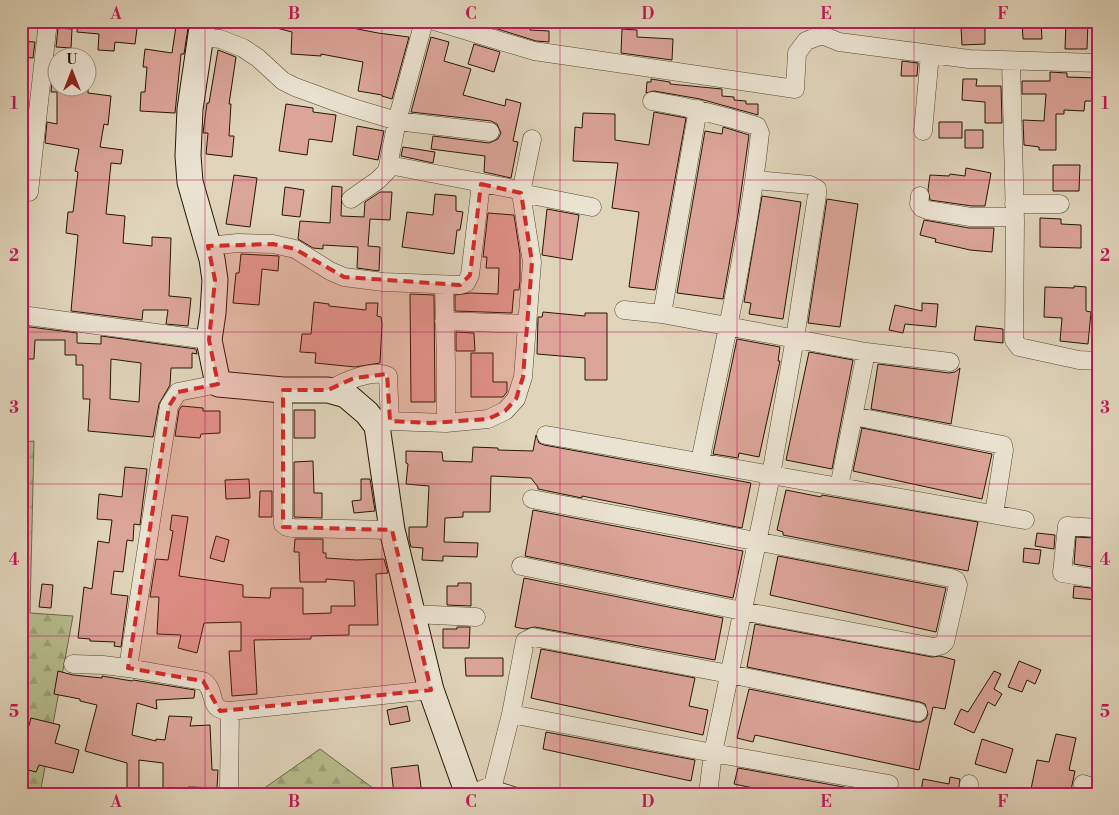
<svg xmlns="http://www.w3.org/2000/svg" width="1119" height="815" viewBox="0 0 1119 815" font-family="'Libre Bodoni',serif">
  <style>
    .forest { fill: url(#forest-firs); stroke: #6e6949 }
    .building { fill: #dca599; stroke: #251605; fill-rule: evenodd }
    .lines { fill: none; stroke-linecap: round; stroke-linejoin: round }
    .lane-casing { stroke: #544632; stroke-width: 11 }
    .street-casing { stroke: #544632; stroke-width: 19 }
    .secondary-casing { stroke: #251605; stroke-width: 27 }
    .lane { stroke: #ebe3d2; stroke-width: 9 }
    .street { stroke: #ebe3d2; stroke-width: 18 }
    .secondary { stroke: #ebe3d2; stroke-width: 25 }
    .marked { fill: #d62828; fill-opacity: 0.2; stroke: #d62828; stroke-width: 4; stroke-dasharray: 10 6; stroke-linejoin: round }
    .grid { fill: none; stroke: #c2185b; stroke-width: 1; stroke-opacity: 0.55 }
    .neatline { fill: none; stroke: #c2185b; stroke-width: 2 }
    .grid-label { font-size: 16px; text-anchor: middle; font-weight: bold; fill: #c2185b }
  </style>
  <defs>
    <pattern id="forest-firs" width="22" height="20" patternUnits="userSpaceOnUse" patternTransform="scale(1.25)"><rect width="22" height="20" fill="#b6bc8d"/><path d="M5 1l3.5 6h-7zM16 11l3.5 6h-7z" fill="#9ca178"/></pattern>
  </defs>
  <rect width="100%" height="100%" fill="#e0d4ba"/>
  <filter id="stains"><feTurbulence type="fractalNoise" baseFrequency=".004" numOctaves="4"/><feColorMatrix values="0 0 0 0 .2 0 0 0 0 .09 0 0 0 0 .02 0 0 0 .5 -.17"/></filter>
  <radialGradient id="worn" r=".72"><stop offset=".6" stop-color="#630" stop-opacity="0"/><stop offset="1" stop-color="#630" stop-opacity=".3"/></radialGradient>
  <path class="forest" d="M34 441 30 613 73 616 40 794H21V442Z
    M320 749 381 794H256Z"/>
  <path class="building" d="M78 21H138L135 44 115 42 114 51 98 50 99 34 77 32Z
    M266 21H333L332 24 378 33 409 37 392 99 382 96V95L358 91 363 62 321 54V56L291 54 292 32 265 25Z
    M472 21H519L518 27H530V30L549 31V42L536 41Z
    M1022 21H1041L1042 39H1023Z
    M1066 21H1088L1087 49H1065Z
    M176 26 188 28 184 54H181L175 113 140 111 141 92H145L147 67H143L145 49 172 53Z
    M961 27H985V44L962 45Z
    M58 28 72 29 71 48 56 47Z
    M622 29 637 30V37L673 39 672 60 621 53Z
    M431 37 449 42 444 61 471 69 463 95 505 106 506 99 521 103 513 141 518 142 511 178 484 172 485 156 431 149 433 136 489 143 498 139 501 133 497 124 491 121 411 112Z
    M21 41 35 42 33 58 21 57Z
    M474 44 500 52 494 72 468 64Z
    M218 50 236 57 229 104H231L229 136H234L232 157 206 154 208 133H203L207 103H209Z
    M902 61 918 63 917 76H901Z
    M1050 72 1067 73V77L1098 78V101H1085L1084 111 1064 110V114H1056V150H1039V147L1024 145 1023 120 1044 121 1046 94H1022V81H1050Z
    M651 79 670 82V84L722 89V96L734 97V100L746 101V104H758V115L700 99 654 91 646 93 647 82H651Z
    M963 79H977L976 86H1001L1002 123H985V102L962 100Z
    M52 80 58 81V88H88V93L111 96 108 125 104 124 100 147 123 150 121 164 111 163 106 214 125 216 123 243 152 246V237L171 238 169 296 191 298 188 326 166 324 168 310H143L142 320 71 311 78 235 66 233 68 212H73L78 172 75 171 79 149 45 143 47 122 57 124V92H51Z
    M286 104 313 108V112L336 115 332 142 309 139 307 155 279 151Z
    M654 112 686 118 655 290 629 287 639 212 612 208 618 163 573 161 575 127 582 128 583 113 615 114V140L649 145Z
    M21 118 26 119 25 135H21Z
    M939 122H962V138H939Z
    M357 126 384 131 378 160 353 155Z
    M723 127 749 135 738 214 723 299 677 293 705 131 722 134Z
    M965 130H983V148H965Z
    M403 147 435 152 433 163 401 156Z
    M1053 165H1080L1079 191H1053Z
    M966 168 991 173 985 206H972L930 200 928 190 930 175 949 176 950 174 965 176Z
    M234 175 257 178 250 227 226 224Z
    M332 186 342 187 341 216 364 217 365 202 380 192H392L390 220 370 219 368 246 380 247 379 271 357 268 358 247 323 245V249L313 248 298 239 300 221 330 223Z
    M285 187 304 190 300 217 282 215Z
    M435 194 456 196V211L463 212 460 230H457L454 254 402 247 407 212 433 215Z
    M762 196 801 202 783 319 749 314 751 303 744 302Z
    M827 199 858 204 840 327 808 323Z
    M547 209 579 215 572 260 542 255Z
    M488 213 514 215 520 254V281L519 290H514L512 313 455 311V295L470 293 498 294 499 268H486L487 257H483Z
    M1040 218 1061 219V224L1081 225V248L1040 247Z
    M924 220 969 228H994L992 252 970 250 935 242 936 239 920 235Z
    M241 254 279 256 278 271 262 269 259 305 233 303 236 273H239Z
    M1074 286 1086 287V311L1091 312 1088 344 1060 341 1062 318 1044 317 1045 287 1074 288Z
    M410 294 434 295 435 402H411Z
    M314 302 329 304V306L366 310V303H378L377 316 381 317 382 324 380 363 355 367 315 363 316 353 300 352 302 334H311Z
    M922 303 938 304 936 327 905 324 903 333 889 330 895 305 922 311Z
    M543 312 585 316V313H607V380H585V358L537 354 538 317H542Z
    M22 326 77 333V343L101 344V336L196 349 197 354 192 353V368H171L170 385 159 404 153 437 88 431 90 399H83V365H76V355H65V340H35L34 359H21ZM111 359 141 363 139 402 110 399Z
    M976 326 1003 329V343L974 340Z
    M456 332 474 333 475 351H456Z
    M737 339 780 347 778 361H780L759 457 739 453 738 458 713 454Z
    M809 352 853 360 832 469 786 460Z
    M471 353H493V382H507V392L503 397H471Z
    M878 364 949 373 955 372 960 368 951 424 871 409Z
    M182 406 203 408V411H220V433L201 434 200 438 175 436 179 410Z
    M294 410H315V438H294Z
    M862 428 992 454 982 499 853 471Z
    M536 435 539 443 544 445 751 483 742 528 582 496V498L538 489V487L531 478 491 476 490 512H463V517L445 518 444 542 478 543 477 557 443 556V561L422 560 423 548 411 547 409 539V527H427L429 486 406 484 408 464 406 463V451L442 452 443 461 472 462 473 447 498 448V450L533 451Z
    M313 461 314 493H322V518L294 517V462Z
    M125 467 147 469 140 525 134 524 133 541 127 540 123 572 114 571 111 594 128 596 121 647 114 646 115 642 90 641V639L78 638 84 587 92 589 98 541 109 543 112 520 97 519 99 494 122 497Z
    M249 479 250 498 226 499 225 480Z
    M361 479H370L375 511 354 513 352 501 361 500Z
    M786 490 821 497 822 495 978 522 968 571 783 535V532L777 530Z
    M260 491H272V517H259Z
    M533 510 743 551 733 598 525 556Z
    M172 515 188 517 179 576 243 585V597L270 598 271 588H303V614L331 613V606H355L354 581 326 579V582H300L299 552H294L295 539H323V553H326V558L356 560 384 559 388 573 376 574 378 625H349V635L311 636V639L254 640 257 694 232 696 229 651H241V622L204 623 197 653 178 648 181 635 157 634 159 597H150L156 559 168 560 173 531 170 530Z
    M1037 533 1055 535 1054 549 1035 546Z
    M216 536 229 540 224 562 210 558Z
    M1076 537 1093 538V551H1097L1098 568 1074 564Z
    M1024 548 1041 550 1039 564 1023 562Z
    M778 556 946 588 936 632 770 595Z
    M524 578 723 618 715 660 535 627 525 629 515 627Z
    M458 583H471V606L447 605V586H458Z
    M42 584 53 585 51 608 39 607Z
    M1074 586 1098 589V600L1073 598Z
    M755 624 932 657 940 656 955 660 945 709 933 707 919 770 755 735 753 742 737 738 749 689 916 722H921L926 719 928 714 925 704 920 702 747 667Z
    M457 627H470L469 648H443V629H457Z
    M541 649 695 678 689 706 708 710 703 735 531 698Z
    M465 658H503V676H466Z
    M1019 661 1041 670 1035 684 1027 680 1022 692 1008 687Z
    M58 671 73 675 102 678V676L132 681 133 680 195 690 194 698 156 700 157 709 137 703 132 735 156 741V739L165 740 169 716 192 717 190 726 210 725 212 770H218L217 788 188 787V794H163V763L139 760V794H127V763L85 751 97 705 80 701V699L54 694Z
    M994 671 1001 674 994 689 1002 694 995 706 988 702 974 733 954 724 961 709 968 712Z
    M407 706 410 721 390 725 387 710Z
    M31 718 60 725 55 743 79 750 73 773 39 765 36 772 25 769 27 761 21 760V754Z
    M546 732 695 760 691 781 543 749Z
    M1056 734 1076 738 1069 770 1075 771 1071 790 1068 789 1067 794H1030L1037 760 1049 762Z
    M982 739 1013 749 1006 773 975 764Z
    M418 765 422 794H394L391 768Z
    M738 768 877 793V794H783L734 784Z
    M950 777 960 779 958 794 921 792 923 779 949 784Z"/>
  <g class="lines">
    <g class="lane-casing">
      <path id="lane" d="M493 785 521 794"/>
    </g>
    <g class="street-casing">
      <path id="street" d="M434 21 534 51 795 89 797 53 806 41 822 35
        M817 21 822 35 839 42 969 59 1098 63
        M201 37 220 39 243 48 258 58 283 81 295 87 347 106 397 121 490 132
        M1011 61 1015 221 1014 340 1019 347 1079 360 1098 361
        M652 101C689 107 721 115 757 126L760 133C748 244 722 353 700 462
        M923 131 930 54
        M389 165 514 189 521 193 592 207
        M29 192 48 21
        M920 196 919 204 922 208 927 210 971 217H1014
        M351 199 378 180 387 171 397 121 424 21
        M1014 204H1060
        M208 246 238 243 273 244 295 249 330 271 344 277 383 282 460 285 466 283 470 275 481 184
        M444 286 446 364V423
        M624 310 662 314 866 352 950 362
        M662 314 698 109
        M21 315 209 340
        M444 321 526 324
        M283 390V524L287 527 293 528 392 530
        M328 390C342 383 372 368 388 376L390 421
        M853 416 1003 445 1004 450 994 514
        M377 426 390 421 446 423 488 419 505 411 516 399 523 377 532 262 521 193 532 139
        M546 435 1025 520
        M839 487 866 352
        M1098 528 1067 526 1062 573 1098 579
        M521 566 742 611 934 647 942 645 945 642 958 585 956 580 951 578 532 499
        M413 614 476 617
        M73 664 103 665 128 668 203 681C219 692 205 710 230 711L431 690
        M128 668 169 406 178 392 218 384
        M889 784 713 753 511 714 525 641 533 637 729 674 918 712
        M1083 784 1098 789
        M229 790 230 711
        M471 794 493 785 511 714
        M708 794 713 753 771 475 795 338 817 195V189L810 185 755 180
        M968 794 969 784"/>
    </g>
    <g class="secondary-casing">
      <path id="secondary" d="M203 21 190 109 188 156 190 182 212 259 215 280 213 313 209 340 218 384 283 390H328L346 395 367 413 377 426 392 530 431 690 468 794"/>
    </g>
    <use href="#lane" class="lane"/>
    <use href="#street" class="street"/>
    <use href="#secondary" class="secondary"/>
  </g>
  <path class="marked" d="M481 184 521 193 532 262 523 377 516 399 505 411 488 419 430 423 390 421 387 374 354 378 328 390H283V527L392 530 431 690 220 711 203 681 128 668 169 406 178 392 218 384 209 340 215 280 208 246 273 244 295 249 344 277 460 285 470 275Z"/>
  <path class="grid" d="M205 21V794M382 21V794M560 21V794M737 21V794M914 21V794M21 180H1098M21 332H1098M21 484H1098M21 636H1098"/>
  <rect width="1119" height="815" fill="none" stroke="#e0d4ba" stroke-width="55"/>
  <g transform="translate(72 72)"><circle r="24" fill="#ebe3d2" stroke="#9c9180"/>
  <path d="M0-4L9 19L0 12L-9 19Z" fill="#8f2418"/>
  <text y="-8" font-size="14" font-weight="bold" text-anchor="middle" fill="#251605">U</text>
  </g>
  <rect x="28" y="28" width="1064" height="760" class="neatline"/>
  <g class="grid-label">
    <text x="116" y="19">A</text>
    <text x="294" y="19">B</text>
    <text x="471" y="19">C</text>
    <text x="648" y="19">D</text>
    <text x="826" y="19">E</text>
    <text x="1003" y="19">F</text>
    <text x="14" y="109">1</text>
    <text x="1105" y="109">1</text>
    <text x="14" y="261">2</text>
    <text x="1105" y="261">2</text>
    <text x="14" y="413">3</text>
    <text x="1105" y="413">3</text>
    <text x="14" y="565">4</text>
    <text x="1105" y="565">4</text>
    <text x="14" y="717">5</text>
    <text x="1105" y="717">5</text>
    <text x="116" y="807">A</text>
    <text x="294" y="807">B</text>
    <text x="471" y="807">C</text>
    <text x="648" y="807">D</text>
    <text x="826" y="807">E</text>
    <text x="1003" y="807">F</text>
  </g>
  <rect width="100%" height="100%" filter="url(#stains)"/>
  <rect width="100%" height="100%" fill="url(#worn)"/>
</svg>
